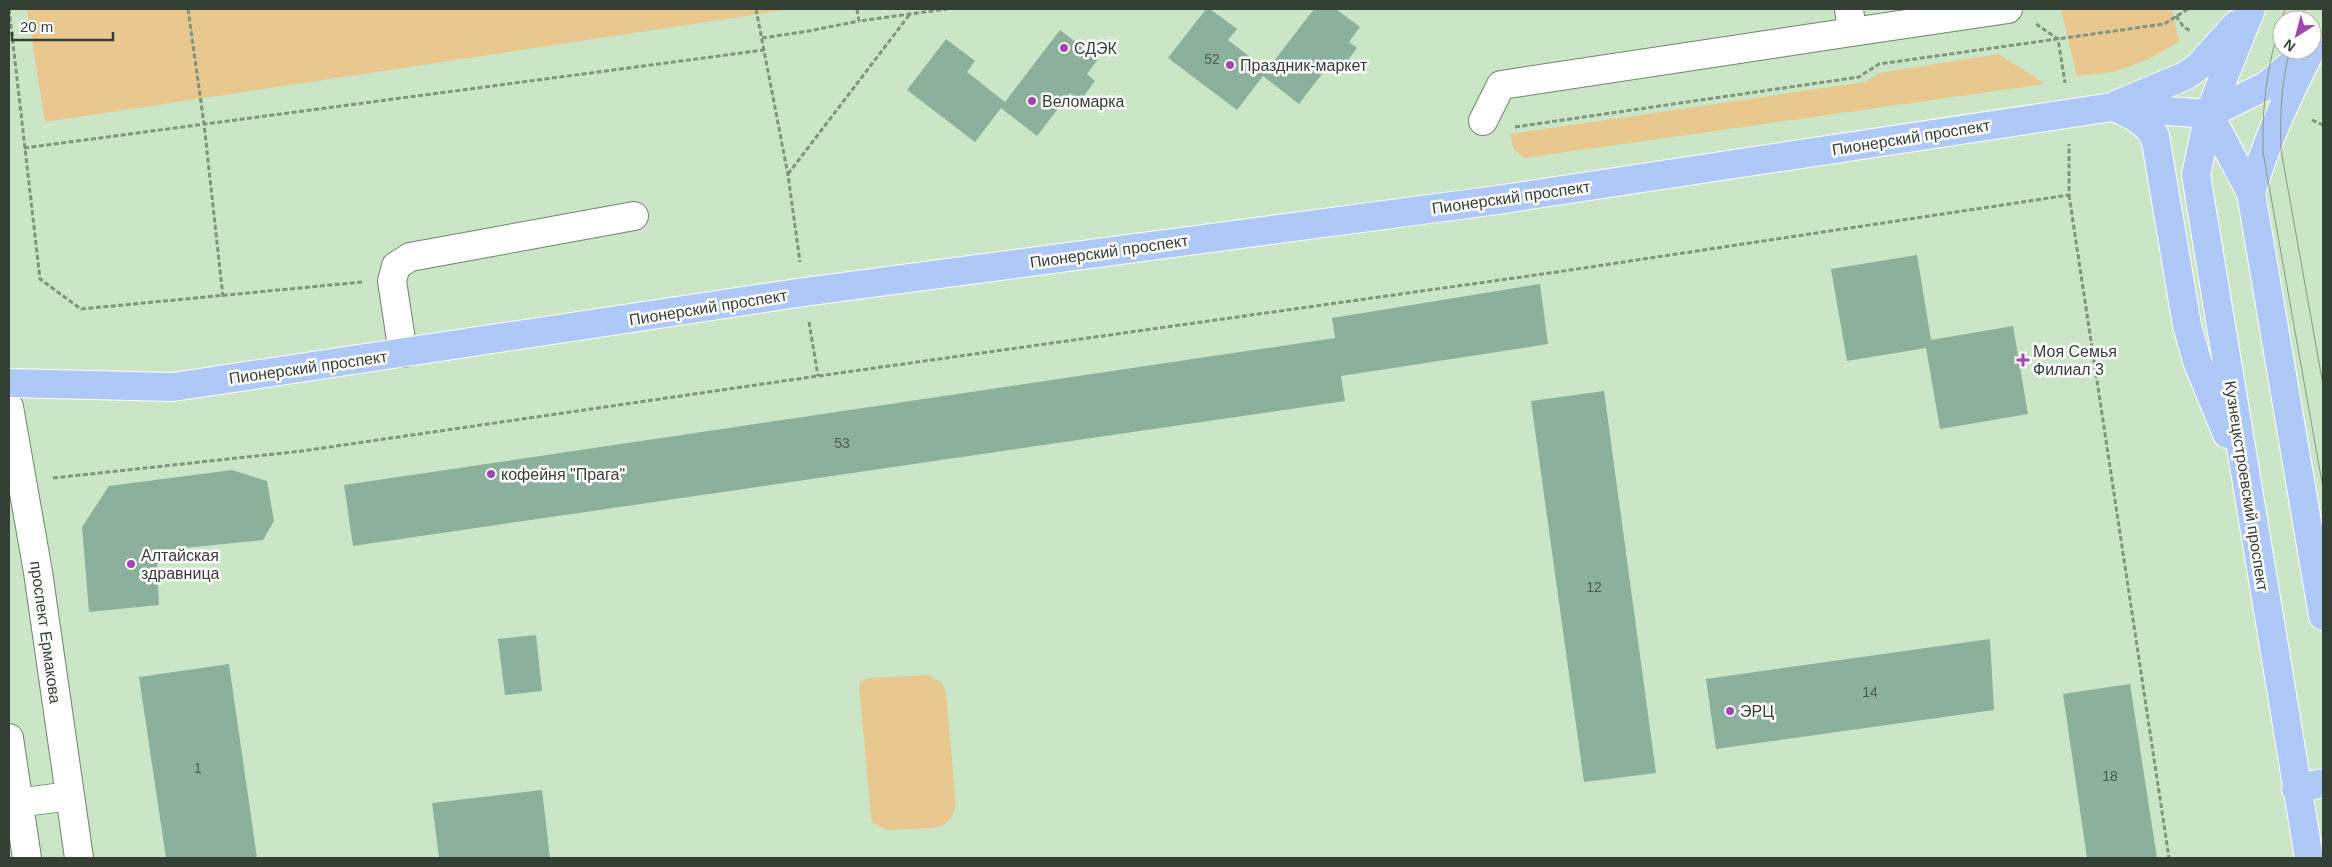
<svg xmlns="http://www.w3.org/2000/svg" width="2332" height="867" viewBox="0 0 2332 867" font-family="Arial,sans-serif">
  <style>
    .green { fill: #e8c88f }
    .building { fill: #8bb19d }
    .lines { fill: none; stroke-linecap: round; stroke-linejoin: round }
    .minor-casing { stroke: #6d866a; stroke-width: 30 }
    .major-casing { stroke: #fff; stroke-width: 30 }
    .path { stroke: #81947e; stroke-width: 3; stroke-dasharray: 5 2.5; stroke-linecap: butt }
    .minor { stroke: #fff; stroke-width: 28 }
    .major { stroke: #aec8f7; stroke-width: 28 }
    .tram { stroke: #859983; stroke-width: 1 }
    .poi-dot { fill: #a145b0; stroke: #fefefe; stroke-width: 2 }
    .labels { text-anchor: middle; stroke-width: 5; stroke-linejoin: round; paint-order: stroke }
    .number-label { font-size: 14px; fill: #4a5c4e }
    .poi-label { font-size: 16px; fill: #354034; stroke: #fefefe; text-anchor: start }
    .street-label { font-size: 16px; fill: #354034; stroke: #fefefe }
  </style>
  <rect width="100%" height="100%" fill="#cbe6c7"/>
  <path class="green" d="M27 9H792L45 122Z
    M2061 9H2172L2179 42 2147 60 2114 72 2077 76Z
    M1999 54 2045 84 1524 158 1513 148 1511 134 1865 82 1879 73Z
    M929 675 943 684 946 694 956 806 952 817 944 825 932 828 887 830 873 823 871 816 859 685 863 680 871 678Z"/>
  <path class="building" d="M1206 9H1210L1237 29 1228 40 1267 70 1314 9H1336L1360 27 1349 42 1357 48 1342 68 1332 61 1299 104 1263 76 1237 110 1168 58Z
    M1060 30 1098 59 1087 74 1095 81 1080 101 1070 93 1037 136 1001 108 975 142 907 90 946 39 975 61 967 72 1005 102Z
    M1917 255 1931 340 2013 326 2028 414 1940 429 1926 348 1847 361 1831 269Z
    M1540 284 1548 344 1341 376 1345 401 353 546 344 485 1335 338 1332 318Z
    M1604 391 1656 773 1584 782 1531 401Z
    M232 470 267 481 274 521 263 540 165 550 157 566 159 605 89 612 82 527 109 486Z
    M536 635 542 691 505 695 498 639Z
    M1990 639 1994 710 1716 749 1706 679Z
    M229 664 257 858H166L139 677Z
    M2130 684 2157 858H2087L2063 694Z
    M542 790 550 858H439L432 803Z"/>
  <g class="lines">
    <g class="minor-casing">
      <path id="minor" d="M1852 32 2008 9
        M1483 121 1501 85 1852 32 1849 9
        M403 353 392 281 396 266 410 257 634 216
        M9 407 38 572 79 858
        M9 738 27 858
        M9 804 70 796"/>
    </g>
    <g class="major-casing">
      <path id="major" d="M2251 9 2209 114 2196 175 2309 858
        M2311 50C2287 97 2266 142 2251 193L2323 616
        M2118 104 2185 76 2198 67 2237 24
        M2118 109C2134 116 2145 122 2155 136L2187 325 2197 361 2227 434
        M2209 114 2266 86 2302 55
        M2209 114 2251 193
        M9 383 173 387 804 292 1497 200 2112 107 2209 114
        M2296 789 2323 783"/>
    </g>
    <path class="path" d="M9 9 40 279 81 309 362 282
      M188 9 204 124 223 297
      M756 9 788 175 800 262
      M857 9 859 21 947 9
      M2176 16 2183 26 2190 31
      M2036 24 2058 39 2065 83
      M762 38 809 31 859 21
      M2312 120 2323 125
      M1515 127 1859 77 1879 64 2164 24 2188 9
      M24 148 764 50
      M788 174 910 14
      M2069 195 2169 858
      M809 322 818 376
      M53 478 302 451 818 376 1557 272 2069 195V144"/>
    <use href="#minor" class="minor"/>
    <use href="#major" class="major"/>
    <path class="tram" d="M2285 9C2268 59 2262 99 2263 152L2323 488
      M2300 20 2305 9
      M2290 50C2281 83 2280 115 2281 150L2323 385"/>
  </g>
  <g class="poi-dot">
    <circle cx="1064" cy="48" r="5"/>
    <circle cx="1230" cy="65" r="5"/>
    <circle cx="1032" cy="101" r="5"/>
    <path d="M2020.5 352.5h5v5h5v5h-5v5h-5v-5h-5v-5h5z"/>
    <circle cx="491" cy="474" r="5"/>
    <circle cx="131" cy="564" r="5"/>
    <circle cx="1730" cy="711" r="5"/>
  </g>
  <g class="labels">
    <g class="number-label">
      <text x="1212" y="64">52</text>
      <text x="842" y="448">53</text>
      <text x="1594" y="592">12</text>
      <text x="1870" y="697">14</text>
      <text x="198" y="773">1</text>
      <text x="2110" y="781">18</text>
    </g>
    <g class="poi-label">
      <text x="1074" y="54">СДЭК</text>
      <text x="1240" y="71">Праздник-маркет</text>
      <text x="1042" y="107">Веломарка</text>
      <text x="2033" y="357">Моя Семья<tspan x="2033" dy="18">Филиал 3</tspan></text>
      <text x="501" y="480">кофейня "Прага"</text>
      <text x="141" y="561">Алтайская<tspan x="141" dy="18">здравница</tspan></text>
      <text x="1740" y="717">ЭРЦ</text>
    </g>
    <g class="street-label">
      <text transform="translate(1911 137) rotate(-9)" y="6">Пионерский проспект</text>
      <text transform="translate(1511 197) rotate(-8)" y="6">Пионерский проспект</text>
      <text transform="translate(1109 251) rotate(-8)" y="6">Пионерский проспект</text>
      <text transform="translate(708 307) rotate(-9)" y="6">Пионерский проспект</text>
      <text transform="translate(308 367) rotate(-8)" y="6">Пионерский проспект</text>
      <text transform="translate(2247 486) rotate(81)" y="6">Кузнецкстроевский проспект</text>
      <text transform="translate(46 632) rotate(82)" y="6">проспект Ермакова</text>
    </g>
  </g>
  <rect width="2332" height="867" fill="none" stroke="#354034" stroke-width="20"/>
  <g transform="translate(2297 35) rotate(216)"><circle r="24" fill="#fefefe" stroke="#aeb2ad"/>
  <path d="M0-4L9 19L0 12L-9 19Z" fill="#a145b0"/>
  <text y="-8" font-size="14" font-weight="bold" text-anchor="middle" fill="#354034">N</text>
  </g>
  <path d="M12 32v8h101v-8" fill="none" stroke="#354034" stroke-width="2.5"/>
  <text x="20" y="32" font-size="15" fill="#354034" stroke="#fefefe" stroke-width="4" paint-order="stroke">20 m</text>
</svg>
